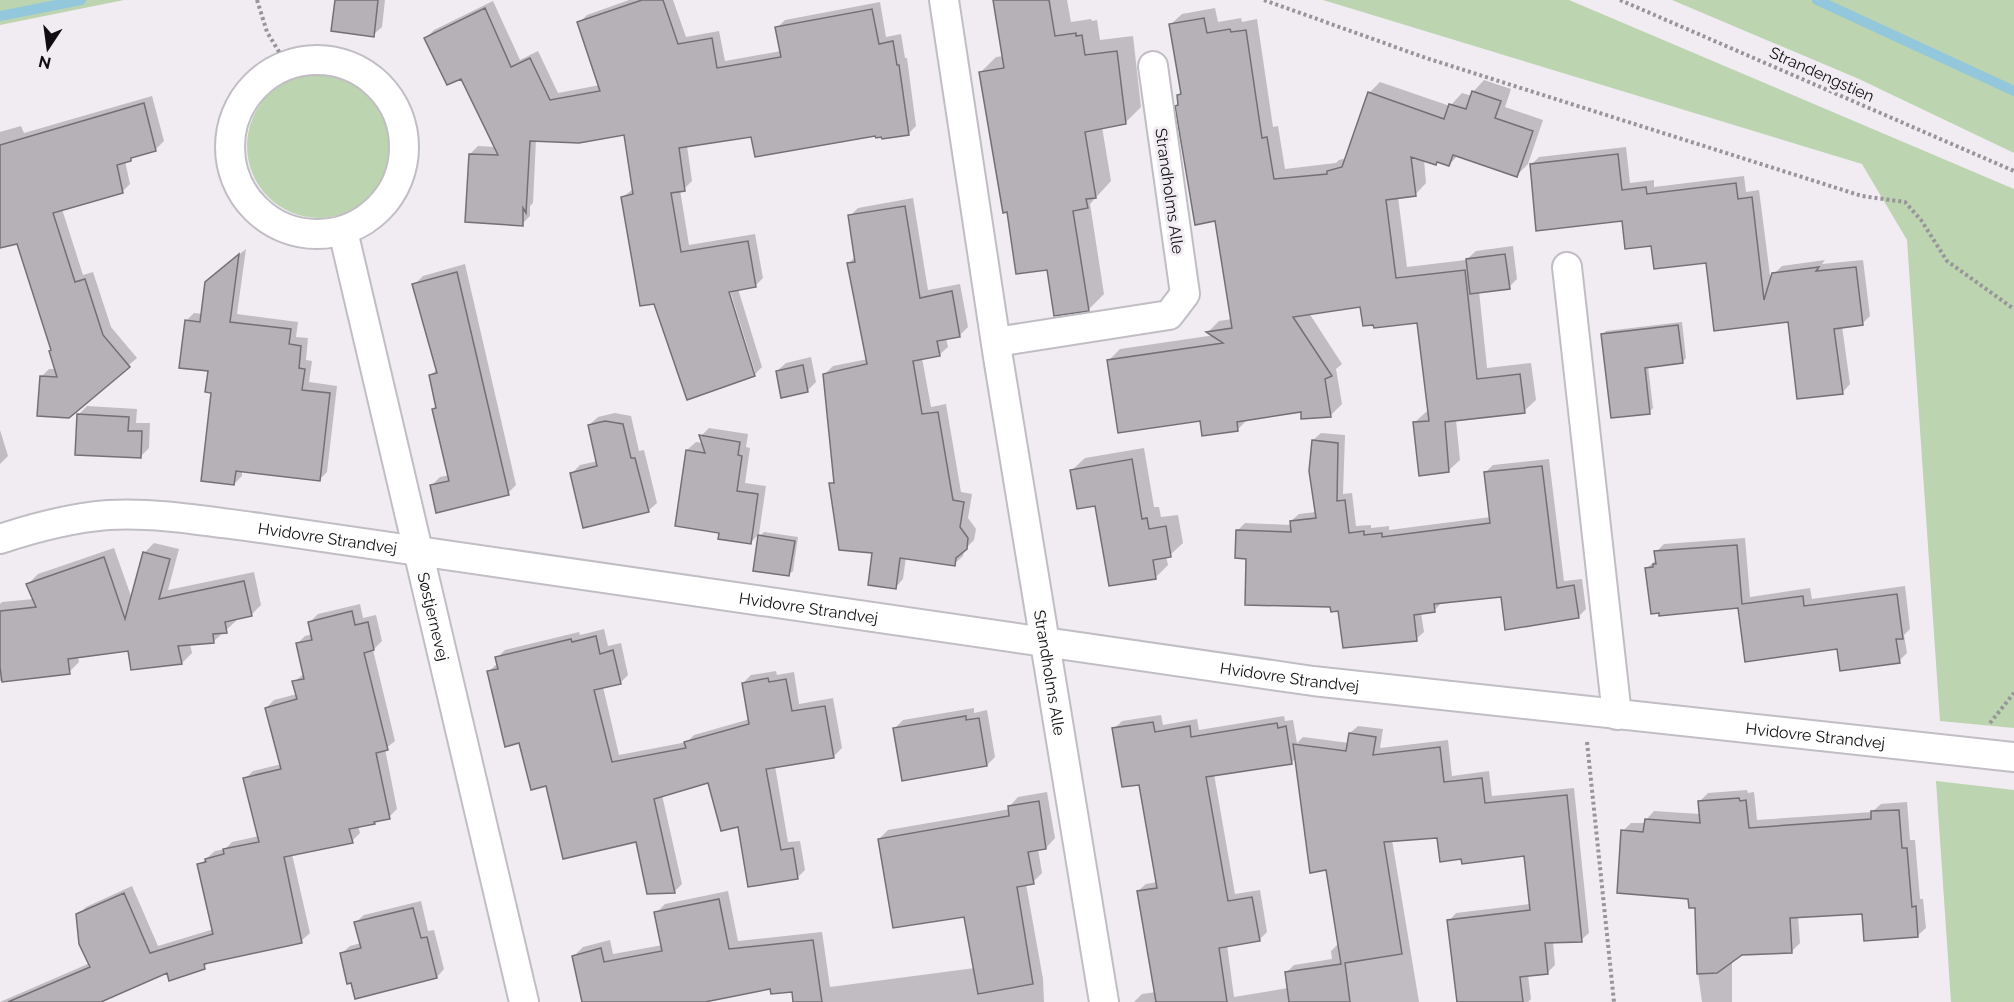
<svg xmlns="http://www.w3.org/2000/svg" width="2014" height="1002" viewBox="0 0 2014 1002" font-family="Raleway,sans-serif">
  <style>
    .green { fill: #bcd4b0 }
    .shadow { fill: #0003; fill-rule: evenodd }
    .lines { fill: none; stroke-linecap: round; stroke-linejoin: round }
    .stream { stroke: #93c7db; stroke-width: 10 }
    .building { fill: #b5b1b7; stroke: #737075; stroke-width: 1.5 }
    .minor-casing { stroke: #c1bdc4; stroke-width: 32 }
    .path { stroke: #98959a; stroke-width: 4; stroke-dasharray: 3 3; stroke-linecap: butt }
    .minor { stroke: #fff; stroke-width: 28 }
    .labels { text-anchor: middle; stroke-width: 6; stroke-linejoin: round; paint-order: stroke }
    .street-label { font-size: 16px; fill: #0f0d10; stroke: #f0ecf2 }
  </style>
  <rect width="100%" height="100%" fill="#f0ecf2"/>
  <path class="green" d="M0 0H124L0 25Z
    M1323 0H1569L2014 189V728L1940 721 1907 240 1862 164Z
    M1672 0H2014V153L1859 79Z
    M247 146a72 72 0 1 1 144 0a72 72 0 1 1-144 0Z
    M1936 781 2014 790V1002H1951Z"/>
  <path class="shadow" d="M336 0H385L382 27 373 35Z
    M629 0H673L686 37 719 31 725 61 781 51 777 28 785 20 880 2 886 37 901 34 905 58H907L916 126 908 134 883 137V135L877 136V134L756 155 753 135 687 146 692 181 684 189 680 190 689 245 755 234 763 278 755 286 738 289 762 367 754 375 688 398 655 302 641 305 623 197 633 189 626 133 579 142 536 139 533 203 530 206V216L522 224 467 221 470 154 478 146 496 147 462 77 448 83 426 38 434 30 493 1 520 60 538 51 558 93 600 85 579 23 587 15ZM728 284 755 372H752L725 285Z
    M995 0H1067L1071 22 1091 19 1092 21 1097 20 1100 40 1133 36 1141 107 1125 123 1102 127 1111 181 1090 204 1104 294 1089 309 1048 268 1009 210 980 73 996 57 1004 56Z
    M1215 8 1218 22 1241 18 1242 22 1257 19 1273 127 1278 126 1285 169 1336 163 1339 160 1347 158 1369 93 1380 82 1450 106 1462 93 1472 96 1473 92 1484 80 1511 89 1505 107 1543 120 1528 164 1517 175 1458 155 1449 165 1438 161 1435 164 1424 160 1426 183 1415 195 1398 197 1407 267 1466 260 1476 251 1513 246 1517 279 1509 287 1479 291 1487 368 1531 363 1536 400 1524 411 1456 420 1460 460 1448 471 1414 423 1426 412 1429 411 1418 321 1362 305 1309 313 1342 364 1336 369 1342 404 1331 415 1302 410 1249 418 1237 430 1109 360 1120 349 1215 335 1209 331 1219 321 1232 319 1216 220 1180 103 1178 95 1182 92 1170 25 1182 14Z
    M152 96 164 141 156 149 135 155 125 161 130 184 122 192 62 209 83 275 93 272 111 327 137 358 68 417 41 377 49 369H56L52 349 18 242 0 237V132L21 126 24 133Z
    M1626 147 1630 183 1654 180V187L1744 176 1746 192 1759 190 1771 283 1774 274 1782 266 1825 260 1822 264 1863 260 1870 316 1862 324 1842 326 1850 384 1842 393 1789 320 1708 261 1652 244 1623 219 1531 165 1539 157Z
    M913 198 928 290 960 284 968 327 960 335 946 338 948 347 939 355 922 358 931 407 946 404 961 492 972 494 968 518 976 529 974 540 964 550 963 556 954 564 906 557 903 579 895 588 831 484 836 479 825 374 833 366 868 359 849 263 856 256 850 216 858 208Z
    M246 249 237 314 298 322 296 337 308 338 306 360 312 361 309 382 337 386 327 472 319 480 242 471V476L234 484 210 370 186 321 194 313 203 314 215 274Z
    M465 264 516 485 508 493 432 485 440 477 450 475 434 410 438 406 430 376 437 369 414 285 423 276Z
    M1682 322 1686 358 1682 362 1648 366 1653 408 1649 412 1602 335 1606 331Z
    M811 357 816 382 807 391 777 371 786 363Z
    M87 406 137 409 136 423H150L149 448 140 457 78 415Z
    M615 413 631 416 639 451 644 450 657 503 648 511 571 474 580 465 598 461 589 425 598 417Z
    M709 428 748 434 746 447 750 448 745 483 766 486 759 534 751 542 720 532 687 450 696 442 703 443 701 436Z
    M0 430 8 456 0 464Z
    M1321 433 1345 435 1343 494 1352 493 1356 526 1371 525V528L1389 526V530L1491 517 1485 473 1493 465 1549 459 1564 581 1582 579 1586 609 1578 617 1502 595 1442 602 1434 611 1421 613 1424 632 1416 639 1332 605 1248 558 1237 531 1245 523 1292 525 1291 521 1299 514 1316 512 1313 440Z
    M1144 448 1154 507H1159L1161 517 1178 515 1183 543 1170 555 1166 556 1168 565 1155 578 1072 470 1085 458Z
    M764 532 798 537 793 571 789 574 760 536Z
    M1745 538 1750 597 1810 588 1812 599 1905 586 1910 629 1904 635 1907 653 1899 661 1838 648 1647 568 1656 560V552L1664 544Z
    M154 543 179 549 168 590 254 572 261 605 251 615 236 618V621L213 642 190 644 192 653 182 663 130 650 78 656 79 662 69 672 0 681V604L2 602 34 599 28 584 38 574 114 548 132 599 144 553Z
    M360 604 363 618 376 615 382 641 373 650 395 741 385 749 397 809 389 817 358 826 360 833 352 841 292 854 310 933 301 941 210 961 204 967 168 971 97 1002H0L90 963 78 915 86 907 132 886 158 946 214 929 199 865 215 851 225 849 232 842 259 836 245 779 253 771 282 764 266 708 274 700 297 694 294 682 305 673 297 644 305 636 313 634 310 622 318 614Z
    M604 629 608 646 621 643 628 675 620 683 603 687 619 755 687 742 694 735 750 719 743 683 751 675 776 671 777 675 794 672 799 704 833 698 842 748 834 756 775 766 788 842 800 841 805 870 797 878 739 825 709 782 662 795 682 884 674 892 637 840 547 785 521 742 488 672 498 663 497 658 505 650 579 632 580 635Z
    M974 708V713L987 710 995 757 987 765 894 729 903 720Z
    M1161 715 1163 725 1197 719 1199 730 1284 716 1285 721 1293 720 1297 743 1303 737 1349 743 1350 733 1358 726 1383 729 1380 748 1448 740 1452 776 1489 771 1492 796 1574 788 1589 933 1581 940 1553 942 1555 965 1547 973 1528 975 1531 999 1528 1002H1459L1449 921 1456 913 1530 904 1525 854 1463 857 1438 836 1392 840 1419 1002H1134L1142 994 1156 992 1138 891 1146 884 1157 882 1140 783 1114 729 1122 721ZM1297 757 1327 868 1339 943 1331 951 1332 959 1294 965 1286 973 1288 988 1234 997 1227 945 1259 940 1267 932 1260 890 1235 894 1214 774 1291 763Z
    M1747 790 1748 793 1754 792 1757 820 1872 812 1881 804 1907 802 1910 840H1915L1920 899H1923L1926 928 1917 936 1864 912 1798 916 1800 943 1791 952 1742 954 1732 961V1002H1702L1698 973 1696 906 1623 831 1631 823H1646V820L1654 811 1700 814 1699 802 1708 793Z
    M1047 792 1055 838 1046 848 1038 849 1042 873 1033 882 1026 884 1043 979 1044 1002H794L793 990 772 987 697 1002H584L574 956 583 947 610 940 613 954 663 945 656 913 665 904 728 891 738 941 822 932 830 987 975 968 965 915 879 839 888 830 1010 809 1009 807 1018 797Z
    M421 901 428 931 434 930 444 969 437 977 342 953 350 946 361 943 356 922 364 915Z"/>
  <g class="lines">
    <path class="stream" d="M1817 0 2014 91
      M0 16 81 0"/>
  </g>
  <path class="building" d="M335 0H378L374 37 331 31Z
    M642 0H663L678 44 712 38 717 68 781 57 775 27 872 9 879 44 893 41 897 65H899L909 135 882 139 881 137 876 138 875 136 755 157 751 137 679 148 685 191 671 193 681 252 748 241 756 287 729 292 755 376 687 400 654 304 640 306 621 197 633 194 624 135 579 143 530 141 526 213 523 208V226L465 222 469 154 498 155 461 79 447 85 424 38 485 8 511 67 530 58 550 100 600 91 577 22Z
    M993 0H1049L1055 36 1076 33V36L1082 35 1085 55 1117 51 1126 124 1085 132 1096 198 1086 199 1088 208 1073 211 1089 311 1054 316 1047 270 1016 274 1007 212 1003 213 979 72 1004 68Z
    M1204 18 1207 33 1230 29 1231 32 1246 30 1262 138 1267 137 1274 179 1327 174V171L1342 167 1368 92 1444 119 1449 104 1466 109 1472 91 1501 101 1495 118 1533 131 1517 177 1453 155 1449 166 1437 162 1436 165 1411 157 1416 196 1386 200 1396 278 1465 270 1477 379 1520 374 1525 413 1445 422 1449 472 1419 476 1413 422 1429 421 1417 323 1374 328 1373 325 1363 326 1360 307 1293 317 1332 376 1325 379 1331 417 1301 419V412L1237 422 1238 431 1202 436 1200 421 1118 433 1107 360 1223 343 1206 332 1232 328 1215 221 1195 225 1175 106 1178 105 1177 95 1181 94 1169 24Z
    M144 103 156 151 131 158V161L117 165 123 193 53 213 75 282 85 279 103 335 130 367 69 418 37 416 40 376 57 377 49 351 51 350 17 244 0 248V145Z
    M1618 154 1622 190 1646 187 1647 194 1736 183 1738 199 1752 197 1764 300 1772 273 1819 267 1816 271 1856 267 1863 325 1834 329 1843 394 1797 399 1788 322 1714 331 1706 263 1654 269 1651 246 1625 249 1622 221 1536 231 1530 164Z
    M905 206 920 298 952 291 960 337 937 341 940 356 913 361 922 414 938 412 953 500 964 502 960 527 968 538 967 549 956 558 955 566 900 558 896 589 868 585 872 553 839 550 829 483H834L823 374 867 364 847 263 855 262 848 215Z
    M239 254 230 322 291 329 289 344 301 346 299 368 305 369 302 390 330 393 320 481 236 471 234 485 201 481 211 393 205 392 208 371 179 368 185 320 200 322 205 282Z
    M1505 254 1510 289 1470 294 1466 259Z
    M457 272 509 495 436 513 430 485 449 481 432 409 436 408 429 375 437 373 412 284Z
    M1678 325 1683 363 1645 368 1650 414 1611 418 1601 334Z
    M803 365 808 392 781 398 776 371Z
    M77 414 129 417 128 431H142L141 458 75 455Z
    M605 421 623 424 631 458H635L649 512 583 528 570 473 597 466 588 425Z
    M699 435 740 442 738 455 742 456 737 491 758 494 751 544 718 539 719 533 675 526 686 450 705 453Z
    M1312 440 1338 443 1337 501 1345 500 1349 533 1364 531V535L1382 533V537L1490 523 1484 472 1542 466 1557 588 1574 585 1579 618 1505 630 1501 597 1434 604 1435 612 1414 615 1417 641 1343 648 1338 611 1331 612 1330 607 1245 605 1246 559 1235 558 1236 530 1291 532 1290 521 1316 518 1309 471Z
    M1132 459 1142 519 1147 518 1149 529 1166 526 1171 557 1153 560 1156 579 1109 586 1095 506 1077 509 1070 470Z
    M758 535 795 541 789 576 753 571Z
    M1737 545 1742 604 1803 596 1804 606 1897 594 1903 639H1896L1900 663 1840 671 1837 649 1745 662 1738 608 1659 616V613L1651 614 1645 568 1653 567V564H1656L1654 551Z
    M143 552 170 559 159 599 244 581 252 616 225 622 227 633 213 634 214 643 178 646 182 664 131 670 128 651 68 659 70 674 2 682 0 667V611L36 607 26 584 104 557 125 619Z
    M352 611 355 625 368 622 374 650 364 653 388 750 376 753 390 819 374 822 375 824 349 829 353 843 284 857 302 943 204 964 205 969 169 981 167 973 101 1002H8L90 967 79 944 76 914 124 893 150 953 213 934 197 864 206 862 205 859 224 854 223 849 259 842 243 778 281 769 265 708 297 699 292 681 304 679 296 643 312 640 308 622Z
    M596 636 600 654 613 650 621 684 594 690 612 762 686 748 684 742 749 724 742 683 768 678 769 682 786 679 792 711 825 706 834 758 766 769 781 850 793 848 798 879 748 887 738 827 721 831 708 783 654 799 675 893 647 894 636 842 563 859 546 786 531 790 519 743 505 747 487 671 498 669 495 657 571 639 572 642Z
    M966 716V720L979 718 987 766 902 781 893 728Z
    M1153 722 1155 732 1190 726 1191 737 1277 723 1278 728 1286 726 1292 764 1206 777 1228 901 1252 897 1260 941 1219 948 1227 1002H1156L1137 891 1157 888 1139 785 1122 787 1112 728Z
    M1349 733 1376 737 1373 755 1440 747 1444 782 1482 778 1485 803 1567 795 1582 942 1545 943 1548 974 1520 977 1523 1002H1457L1447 920 1530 910 1524 856 1462 864 1461 859 1440 862 1437 838 1384 842 1402 954 1345 963 1350 1002H1289L1285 972 1341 964 1326 870 1310 873 1293 744 1346 751Z
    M1739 798 1740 801 1746 800 1749 828 1871 819V811L1899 810 1902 848H1907L1912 907 1916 906 1918 937 1864 941 1862 914 1790 918 1792 953 1742 955 1717 973 1697 974 1695 908H1689L1688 899 1617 893 1621 830 1643 832 1645 819 1700 823 1698 801Z
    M1039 801 1046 849 1028 852 1034 884 1017 887 1033 984 978 994 964 917 893 928 878 839 1009 816 1008 806Z
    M719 899 729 949 813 940 822 1002H793L792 992 771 994 770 989 705 1002H582L572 956 601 948 604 962 662 951 654 912Z
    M413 908 421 938 427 937 437 978 355 999 351 983 347 984 340 953 361 948 354 922Z"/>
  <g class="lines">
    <g class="minor-casing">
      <g id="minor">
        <path id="s1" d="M944 0 998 357 1104 1002"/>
        <circle cx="317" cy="147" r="87"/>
        <path id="s2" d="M343 231 524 1002"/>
        <path d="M1567 267 1617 715"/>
        <path d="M996 342 1169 315 1185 294 1153 66"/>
        <path id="s3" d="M0 539C36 527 71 518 108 515 158 512 211 522 260 528L1313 681 2014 757"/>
      </g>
    </g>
    <path class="path" d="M257 0 267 32 287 65
      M1264 0 1426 58 1862 196 1905 202 1921 220 1947 261 2014 309
      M1620 0 2014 171
      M1990 723 2014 693
      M1587 742 1614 1002"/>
    <use href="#minor" class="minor"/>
  </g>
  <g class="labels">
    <g class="street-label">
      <text transform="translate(1822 74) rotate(24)" y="6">Strandengstien</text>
      <text transform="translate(1170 191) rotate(82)" y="6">Strandholms Alle</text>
      <text dy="6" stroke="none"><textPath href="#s3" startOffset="332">Hvidovre Strandvej</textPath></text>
      <text dy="6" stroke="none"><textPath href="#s3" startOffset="818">Hvidovre Strandvej</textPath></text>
      <text dy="6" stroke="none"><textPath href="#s2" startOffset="396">Søstjernevej</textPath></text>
      <text dy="6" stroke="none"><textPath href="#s1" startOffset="681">Strandholms Alle</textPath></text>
      <text dy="6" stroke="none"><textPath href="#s3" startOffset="1304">Hvidovre Strandvej</textPath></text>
      <text dy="6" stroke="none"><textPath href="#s3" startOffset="1833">Hvidovre Strandvej</textPath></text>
    </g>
  </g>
  <g transform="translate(48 48) rotate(193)" stroke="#f0ecf2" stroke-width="4.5" paint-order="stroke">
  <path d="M0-4.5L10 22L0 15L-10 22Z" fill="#0f0d10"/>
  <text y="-9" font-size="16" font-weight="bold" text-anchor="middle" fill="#0f0d10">N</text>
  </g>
</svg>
